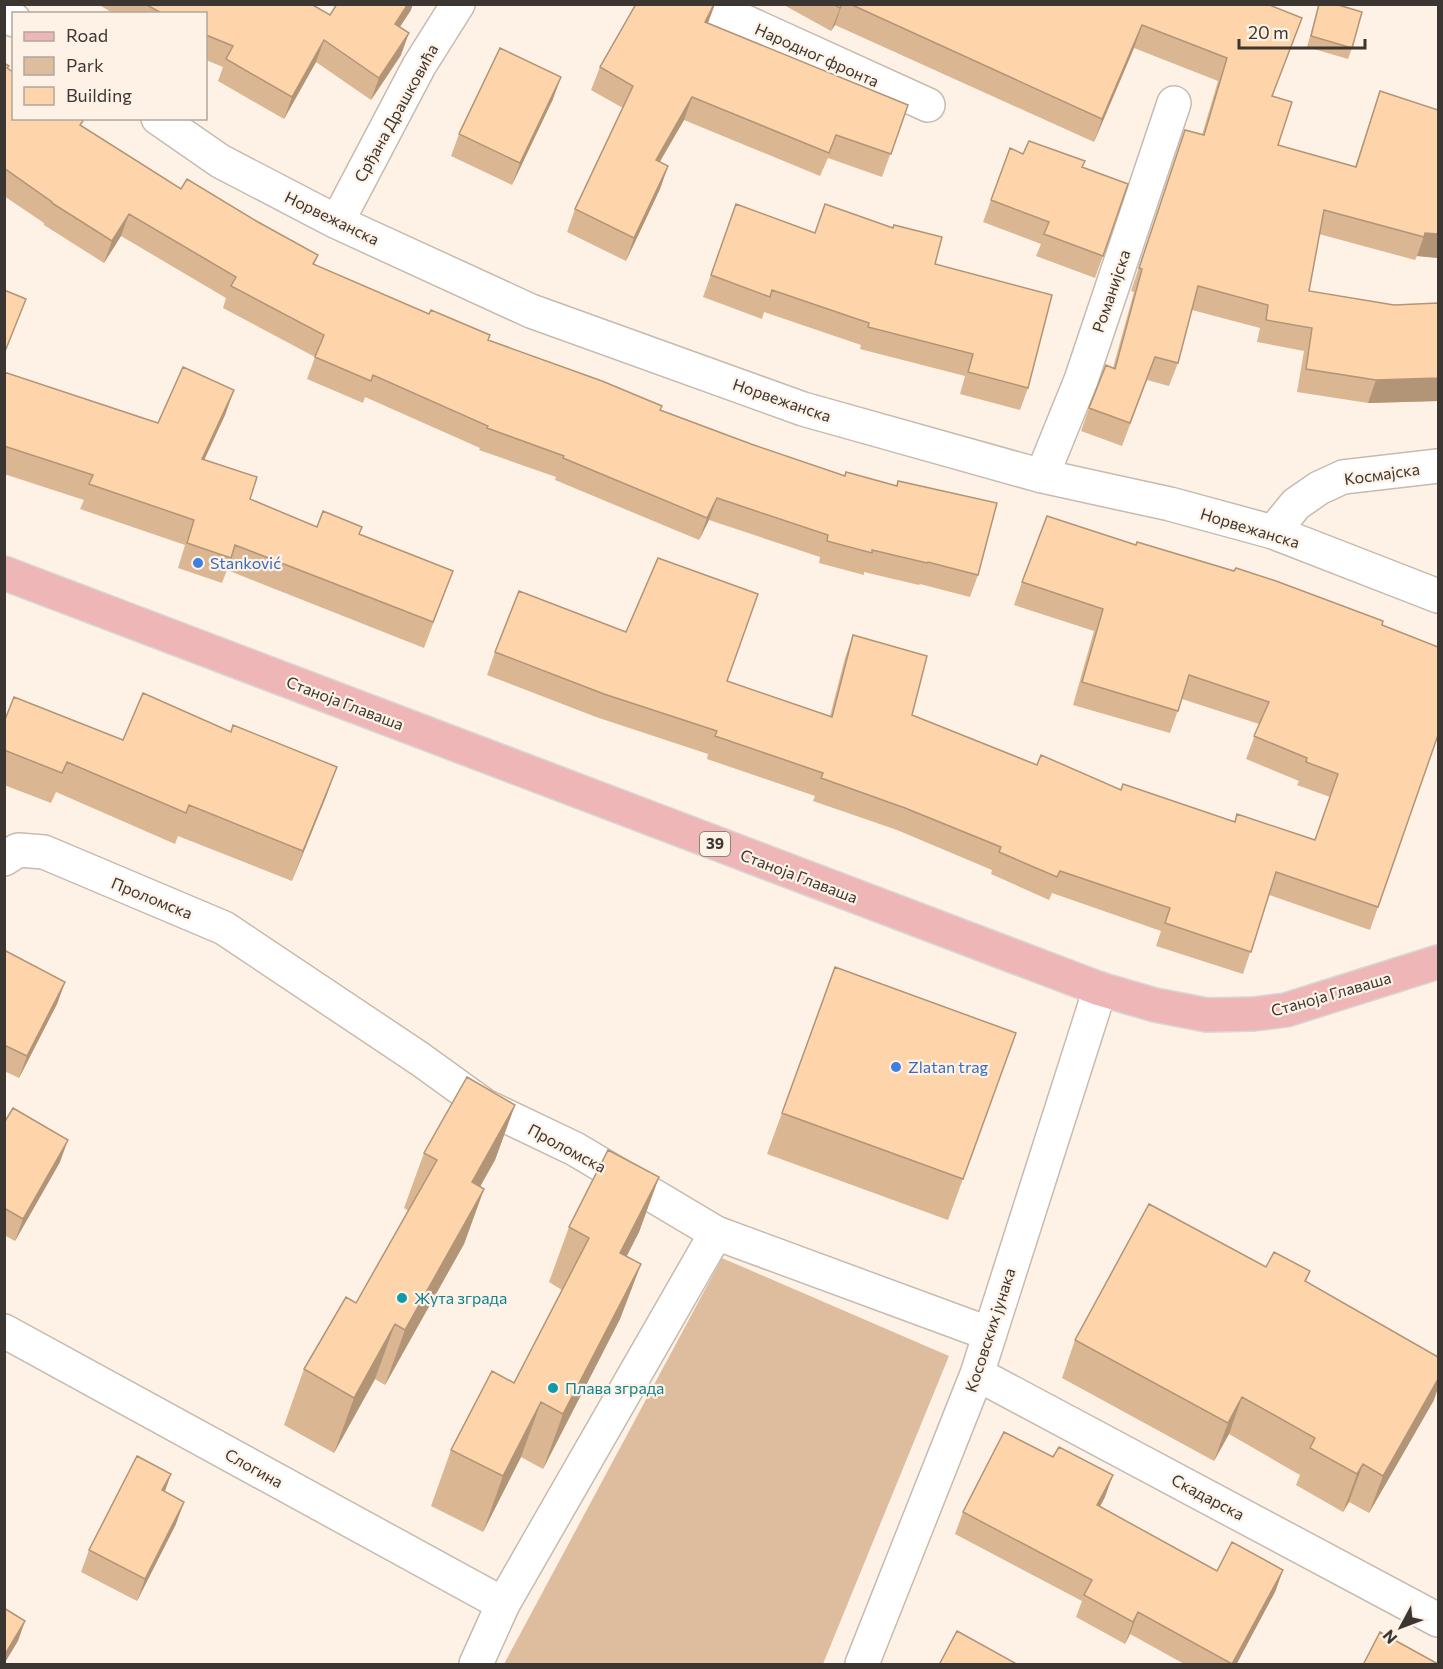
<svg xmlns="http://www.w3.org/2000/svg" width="1443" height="1669" viewBox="0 0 1443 1669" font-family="Commissioner,sans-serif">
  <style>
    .green { fill: #ddbd9d }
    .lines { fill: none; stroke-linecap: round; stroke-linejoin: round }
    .street-casing { stroke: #c6bbaf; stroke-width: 36 }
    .primary-casing { stroke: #d8d7d6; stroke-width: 36 }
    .street { stroke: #fff; stroke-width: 33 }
    .primary { stroke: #efb6b8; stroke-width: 33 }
    .wall { fill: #dab692 }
    .shaded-wall { fill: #b29477 }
    .building { fill: #fed4aa; stroke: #b29477; stroke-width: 1.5 }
    .shop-dot { fill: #3f7fe0; stroke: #fef2e6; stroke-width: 2 }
    .culture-dot { fill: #0f9aa8; stroke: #fef2e6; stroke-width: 2 }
    .labels { text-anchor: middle; stroke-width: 4.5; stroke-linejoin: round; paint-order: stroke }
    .shield { fill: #fef2e6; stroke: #766e67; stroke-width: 1.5 }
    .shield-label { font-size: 15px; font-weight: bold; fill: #3b3631 }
    .street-label { font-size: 16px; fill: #3b3631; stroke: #fef2e6 }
    .shop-label { font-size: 16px; fill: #366cbe; stroke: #fef2e6; text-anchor: start }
    .culture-label { font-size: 16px; fill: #0d838f; stroke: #fef2e6; text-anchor: start }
  </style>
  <rect width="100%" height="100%" fill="#fef2e6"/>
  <path class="green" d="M722 1258 949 1356 823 1664H504Z"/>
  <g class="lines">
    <g class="street-casing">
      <path id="street" d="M706 4 928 105
        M4 13 14 20
        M158 118 220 161 337 222 531 311 803 409 1042 476 1170 504 1273 532 1438 596
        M337 222 419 66 458 4
        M1042 476 1081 380 1174 103
        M1273 532 1296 504 1319 488 1343 477 1438 466
        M4 859 18 850 44 852 224 928 420 1059 485 1106 575 1149 716 1233 503 1604 476 1664
        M716 1233 990 1334
        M4 1331 503 1604
        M977 1374 1438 1620
        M862 1664 977 1374 1100 989"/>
    </g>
    <g class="primary-casing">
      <path id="primary" d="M4 573 1100 989 1155 1005 1207 1015 1254 1014 1286 1010 1438 962"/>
    </g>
    <use href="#street" class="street"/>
    <use href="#primary" class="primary"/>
  </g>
  <path class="wall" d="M98 4H311L330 15 411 10 400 27 401 55 371 100 316 62 284 119 218 81 223 67 206 60V14H114Z
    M715 4 708 23 908 105 882 177 828 158 820 176 684 120 660 162 668 166 660 189 626 261 567 232 575 209 623 108 591 90 600 67Z
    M782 4H1267L1272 96 1278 145 1355 167 1380 91 1438 258 1417 256 1415 260 1319 234 1309 291 1394 305 1438 303V401L1368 403 1297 392 1304 351 1257 342 1260 328 1192 310 1178 363 1169 386 1147 380 1122 446 1081 431 1089 408 1113 368 1134 292 1131 291 1185 130 1202 135 1218 81 1134 48 1094 142 835 25 831 31Z
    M1319 4 1352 48 1348 59 1307 47Z
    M4 63 9 66 8 69 81 126 181 189 258 222 318 255 314 265 488 340 661 410 751 444 844 476 897 486 898 481 978 575 970 597 920 584 919 585 864 572V575L819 563 820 557 709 520 699 540 555 480 556 477 479 450 480 448 365 397 363 403 307 379 315 357 223 308 226 298 121 236 104 263 44 225V223L4 196Z
    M553 99 512 185 451 156 459 134Z
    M1010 148 1023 154 1083 167 1103 256 1095 278 1036 256 1041 244 983 222Z
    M736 204 815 233 935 264 1028 388 1020 410 960 394 965 376 860 349 861 345 764 312 762 319 703 297Z
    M4 372 158 423 234 390 225 415 204 460 250 499 317 527 360 534 453 571 424 648 227 570 222 583 178 568 185 545 80 509 84 500 4 474Z
    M1022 582 1382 625 1438 735 1370 930 1269 895 1243 974 1156 946 1161 931 1052 893 1049 900 991 874 992 870 897 830 813 801 815 796 707 759 708 754 596 717 487 675 495 652 727 681 830 716 845 658 853 635 912 715 1037 765 1121 790 1234 822 1315 840 1330 797 1297 785 1299 781 1246 759 1259 724 1182 699 1170 733 1073 705 1094 631 1014 605Z
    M4 722 123 740 231 732 337 767 292 881 178 836 175 844 56 792 51 803 4 785Z
    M4 950 65 982 57 1004 19 1078 4 1071Z
    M835 967 1016 1033 948 1220 767 1154Z
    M515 1105 495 1160 480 1186 484 1189 464 1244 385 1385 375 1379 334 1453 284 1425 304 1369 356 1303 409 1211 404 1208 424 1153Z
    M4 1123 60 1162 15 1241 4 1235Z
    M659 1177 639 1232 626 1257 641 1264 620 1319 543 1469 521 1457 483 1532 431 1506 451 1450 514 1383 562 1290 549 1282 569 1227Z
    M1266 1267 1310 1271 1306 1282 1434 1400 1369 1513 1349 1502 1343 1512 1296 1485 1300 1475 1229 1434 1214 1461 1062 1378 1075 1340Z
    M1053 1457 1105 1497 1100 1506 1217 1571 1283 1570 1275 1592 1236 1665H1186L1130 1634 1125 1644 1076 1617 1082 1601 955 1534 963 1512Z
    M171 1474 165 1491 176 1524 137 1601 81 1572 89 1550Z"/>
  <path class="shaded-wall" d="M408 4H413L411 10 387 46 395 24Z
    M715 4 707 25 705 22Z
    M842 4 835 25 831 31 840 8Z
    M1142 25 1134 48 1094 142 1102 119Z
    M409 33 401 55 371 100 379 78Z
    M324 40 316 62 284 119 292 97Z
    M561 77 553 99 512 185 520 163Z
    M692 97 684 120 647 183 656 160Z
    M668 166 660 189 626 261 634 238Z
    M129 214 121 236 104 263 112 241Z
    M1425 233 1438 234V258L1417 256Z
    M1438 378V401L1368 403 1376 380Z
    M234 390 225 415 193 484 202 459Z
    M717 498 709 520 699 540 707 518Z
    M337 767 326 797 292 881 303 851Z
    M65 982 57 1004 19 1078 27 1056Z
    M515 1105 495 1160 452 1237 472 1182Z
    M68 1140 60 1162 15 1241 23 1219Z
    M659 1177 639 1232 600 1309 620 1253Z
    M484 1189 464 1244 385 1385 405 1330Z
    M641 1264 620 1319 543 1469 563 1414Z
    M395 1324 375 1379 334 1453 354 1398Z
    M1438 1379V1388L1434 1400 1369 1513 1383 1476Z
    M1242 1397 1229 1434 1214 1461 1228 1423Z
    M541 1402 521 1457 483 1532 503 1476Z
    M1363 1464 1349 1502 1343 1512 1357 1474Z
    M171 1474 163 1496 162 1490Z
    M1113 1475 1105 1497 1089 1527 1097 1505Z
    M184 1502 176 1524 137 1601 145 1579Z
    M1283 1570 1275 1592 1236 1665H1232Z
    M1138 1612 1130 1634 1125 1644 1133 1622Z
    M25 1621 18 1641 4 1664V1656Z"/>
  <path class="building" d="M145 4H311L330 15 337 4H408L395 24 409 33 379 78 324 40 292 97 226 59 233 46 206 35V14H159L160 12Z
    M636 4H714L705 22 908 105 891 154 836 135 829 153 692 97 656 160 668 166 634 238 575 209 633 86 600 67Z
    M833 4H842L840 8Z
    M850 4H1267L1302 18 1272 96 1292 102 1278 145 1356 167 1380 91 1438 110V234L1425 233 1424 237 1324 210 1309 291 1394 305 1438 303V378L1376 380 1306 369 1312 328 1266 320 1268 305 1198 286 1178 363 1155 357 1130 423 1089 408 1106 365 1115 369 1142 269 1139 268 1185 130 1204 135 1227 58 1142 25 1102 119Z
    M1319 4H1335L1362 12 1352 48 1311 36Z
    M500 48 561 77 520 163 459 134Z
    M4 63 9 66 7 68 14 73V118H79L83 121 80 125 181 189 187 179 258 222 318 255 313 264 429 314 431 310 490 335 488 340 602 381 662 406 660 410 751 444 845 476 846 472 897 486 898 481 997 503 978 575 928 562 927 563 872 550V553L827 541 828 535 717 498 707 518 563 458 564 456 487 428 488 426 373 375 371 381 315 357 324 335 231 286 236 277 129 214 112 241 52 203V202L4 168Z
    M1029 141 1085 161 1082 167 1128 184 1103 256 1044 234 1049 222 991 200 1010 148 1023 154Z
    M736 204 815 233 825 204 893 228 894 225 942 237 935 264 1052 295 1028 388 968 372 973 354 868 327 869 323 772 290 770 297 711 275Z
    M4 290 26 299 4 354Z
    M183 367 234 390 202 459 257 477 250 499 317 527 323 511 362 527 359 534 453 571 433 622 235 545 231 558 187 543 194 520 89 484 93 475 4 446V372L158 423Z
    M1047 516 1136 545 1137 542 1234 571 1236 568 1276 581 1383 621 1382 625 1438 647V735L1378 907 1276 872 1251 952 1165 923 1170 908 1060 871 1057 877 999 852 1001 847 905 808 821 778 823 773 715 736 717 731 604 694 495 652 519 591 626 632 658 558 758 594 727 681 832 717 853 635 927 656 912 715 1037 765 1041 755 1121 790 1123 784 1235 822 1237 814 1315 840 1338 774 1306 762 1307 758 1254 736 1269 702 1189 675 1178 711 1082 682 1103 609 1022 582Z
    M143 693 231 732 233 725 337 767 303 851 189 805 186 813 67 762 62 773 4 750V722L14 697 123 740Z
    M4 950 65 982 27 1056 4 1045Z
    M835 967 1016 1033 963 1179 782 1113Z
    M467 1077 515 1105 472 1182 484 1189 405 1330 395 1324 354 1398 304 1369 346 1297 356 1303 437 1160 424 1153Z
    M13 1108 68 1140 23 1219 4 1208V1123Z
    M608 1150 659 1177 620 1253 641 1264 563 1414 541 1402 503 1476 451 1450 492 1371 514 1383 589 1238 569 1227Z
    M1149 1204 1266 1267 1274 1252 1310 1271 1305 1281 1438 1357V1379L1383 1476 1363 1464 1357 1474 1310 1448 1315 1438 1242 1397 1228 1423 1075 1340Z
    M1004 1432 1053 1457 1059 1447 1113 1475 1097 1505 1217 1571 1232 1542 1283 1570 1232 1664 1138 1612 1133 1622 1084 1595 1092 1580 963 1512Z
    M137 1456 171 1474 162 1490 184 1502 145 1579 89 1550Z
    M4 1608 25 1621 4 1656Z
    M957 1631 1015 1663 1014 1665H939Z
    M1380 1632 1438 1664V1665H1363Z"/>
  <g class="shop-dot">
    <circle cx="198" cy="563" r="6"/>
    <circle cx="896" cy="1067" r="6"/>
  </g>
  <g class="culture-dot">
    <circle cx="402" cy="1298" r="6"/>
    <circle cx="553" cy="1388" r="6"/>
  </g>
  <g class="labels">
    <rect class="shield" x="700" y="832" width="30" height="24" rx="4.5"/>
    <g class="shield-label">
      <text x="715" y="849">39</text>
    </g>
    <g class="street-label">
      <text transform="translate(817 55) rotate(24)" y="6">Народног фронта</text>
      <text transform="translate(396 113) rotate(-61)" y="6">Срђана Драшковића</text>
      <text transform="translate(332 218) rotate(26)" y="6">Норвежанска</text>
      <text transform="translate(1111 291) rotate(-71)" y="6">Романијска</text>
      <text transform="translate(782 400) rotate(19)" y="6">Норвежанска</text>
      <text transform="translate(1382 474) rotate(-8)" y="6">Космајска</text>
      <text transform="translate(1250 528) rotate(17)" y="6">Норвежанска</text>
      <text transform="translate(345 703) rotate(21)" y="6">Станоја Главаша</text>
      <text transform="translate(799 876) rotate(21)" y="6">Станоја Главаша</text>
      <text transform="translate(152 898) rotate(22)" y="6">Проломска</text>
      <text transform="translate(1331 994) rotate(-16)" y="6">Станоја Главаша</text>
      <text transform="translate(567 1148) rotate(28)" y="6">Проломска</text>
      <text transform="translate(990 1330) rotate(-72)" y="6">Косовских јунака</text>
      <text transform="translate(254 1468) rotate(29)" y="6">Слогина</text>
      <text transform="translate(1208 1497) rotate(28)" y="6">Скадарска</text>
    </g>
    <g class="shop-label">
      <text x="210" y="569">Stanković</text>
      <text x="908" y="1073">Zlatan trag</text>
    </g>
    <g class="culture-label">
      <text x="414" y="1304">Жута зграда</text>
      <text x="565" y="1394">Плава зграда</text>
    </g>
  </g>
  <rect width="1443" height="1669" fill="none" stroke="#3b3631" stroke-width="12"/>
  <rect x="12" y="12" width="195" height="108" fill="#fef2e6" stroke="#b0a79e" stroke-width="1.5"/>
  <rect x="24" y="32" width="30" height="9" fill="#efb6b8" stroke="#b0a79e" stroke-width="1.5"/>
  <text x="66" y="42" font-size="18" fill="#3b3631">Road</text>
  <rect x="24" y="57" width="30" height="18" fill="#ddbd9d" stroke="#b0a79e" stroke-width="1.5"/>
  <text x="66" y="72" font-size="18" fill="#3b3631">Park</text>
  <rect x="24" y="87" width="30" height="18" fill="#fed4aa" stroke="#b0a79e" stroke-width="1.5"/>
  <text x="66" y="102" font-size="18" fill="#3b3631">Building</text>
  <g transform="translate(1401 1627) rotate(229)" stroke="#fef2e6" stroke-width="4.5" paint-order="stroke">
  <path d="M0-4.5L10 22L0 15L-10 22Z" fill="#3b3631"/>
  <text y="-9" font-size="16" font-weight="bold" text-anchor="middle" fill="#3b3631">N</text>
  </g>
  <path d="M1239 39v9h126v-9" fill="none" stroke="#3b3631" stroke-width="3"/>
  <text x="1248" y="39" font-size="18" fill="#3b3631" stroke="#fef2e6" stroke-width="4.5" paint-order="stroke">20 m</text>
</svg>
